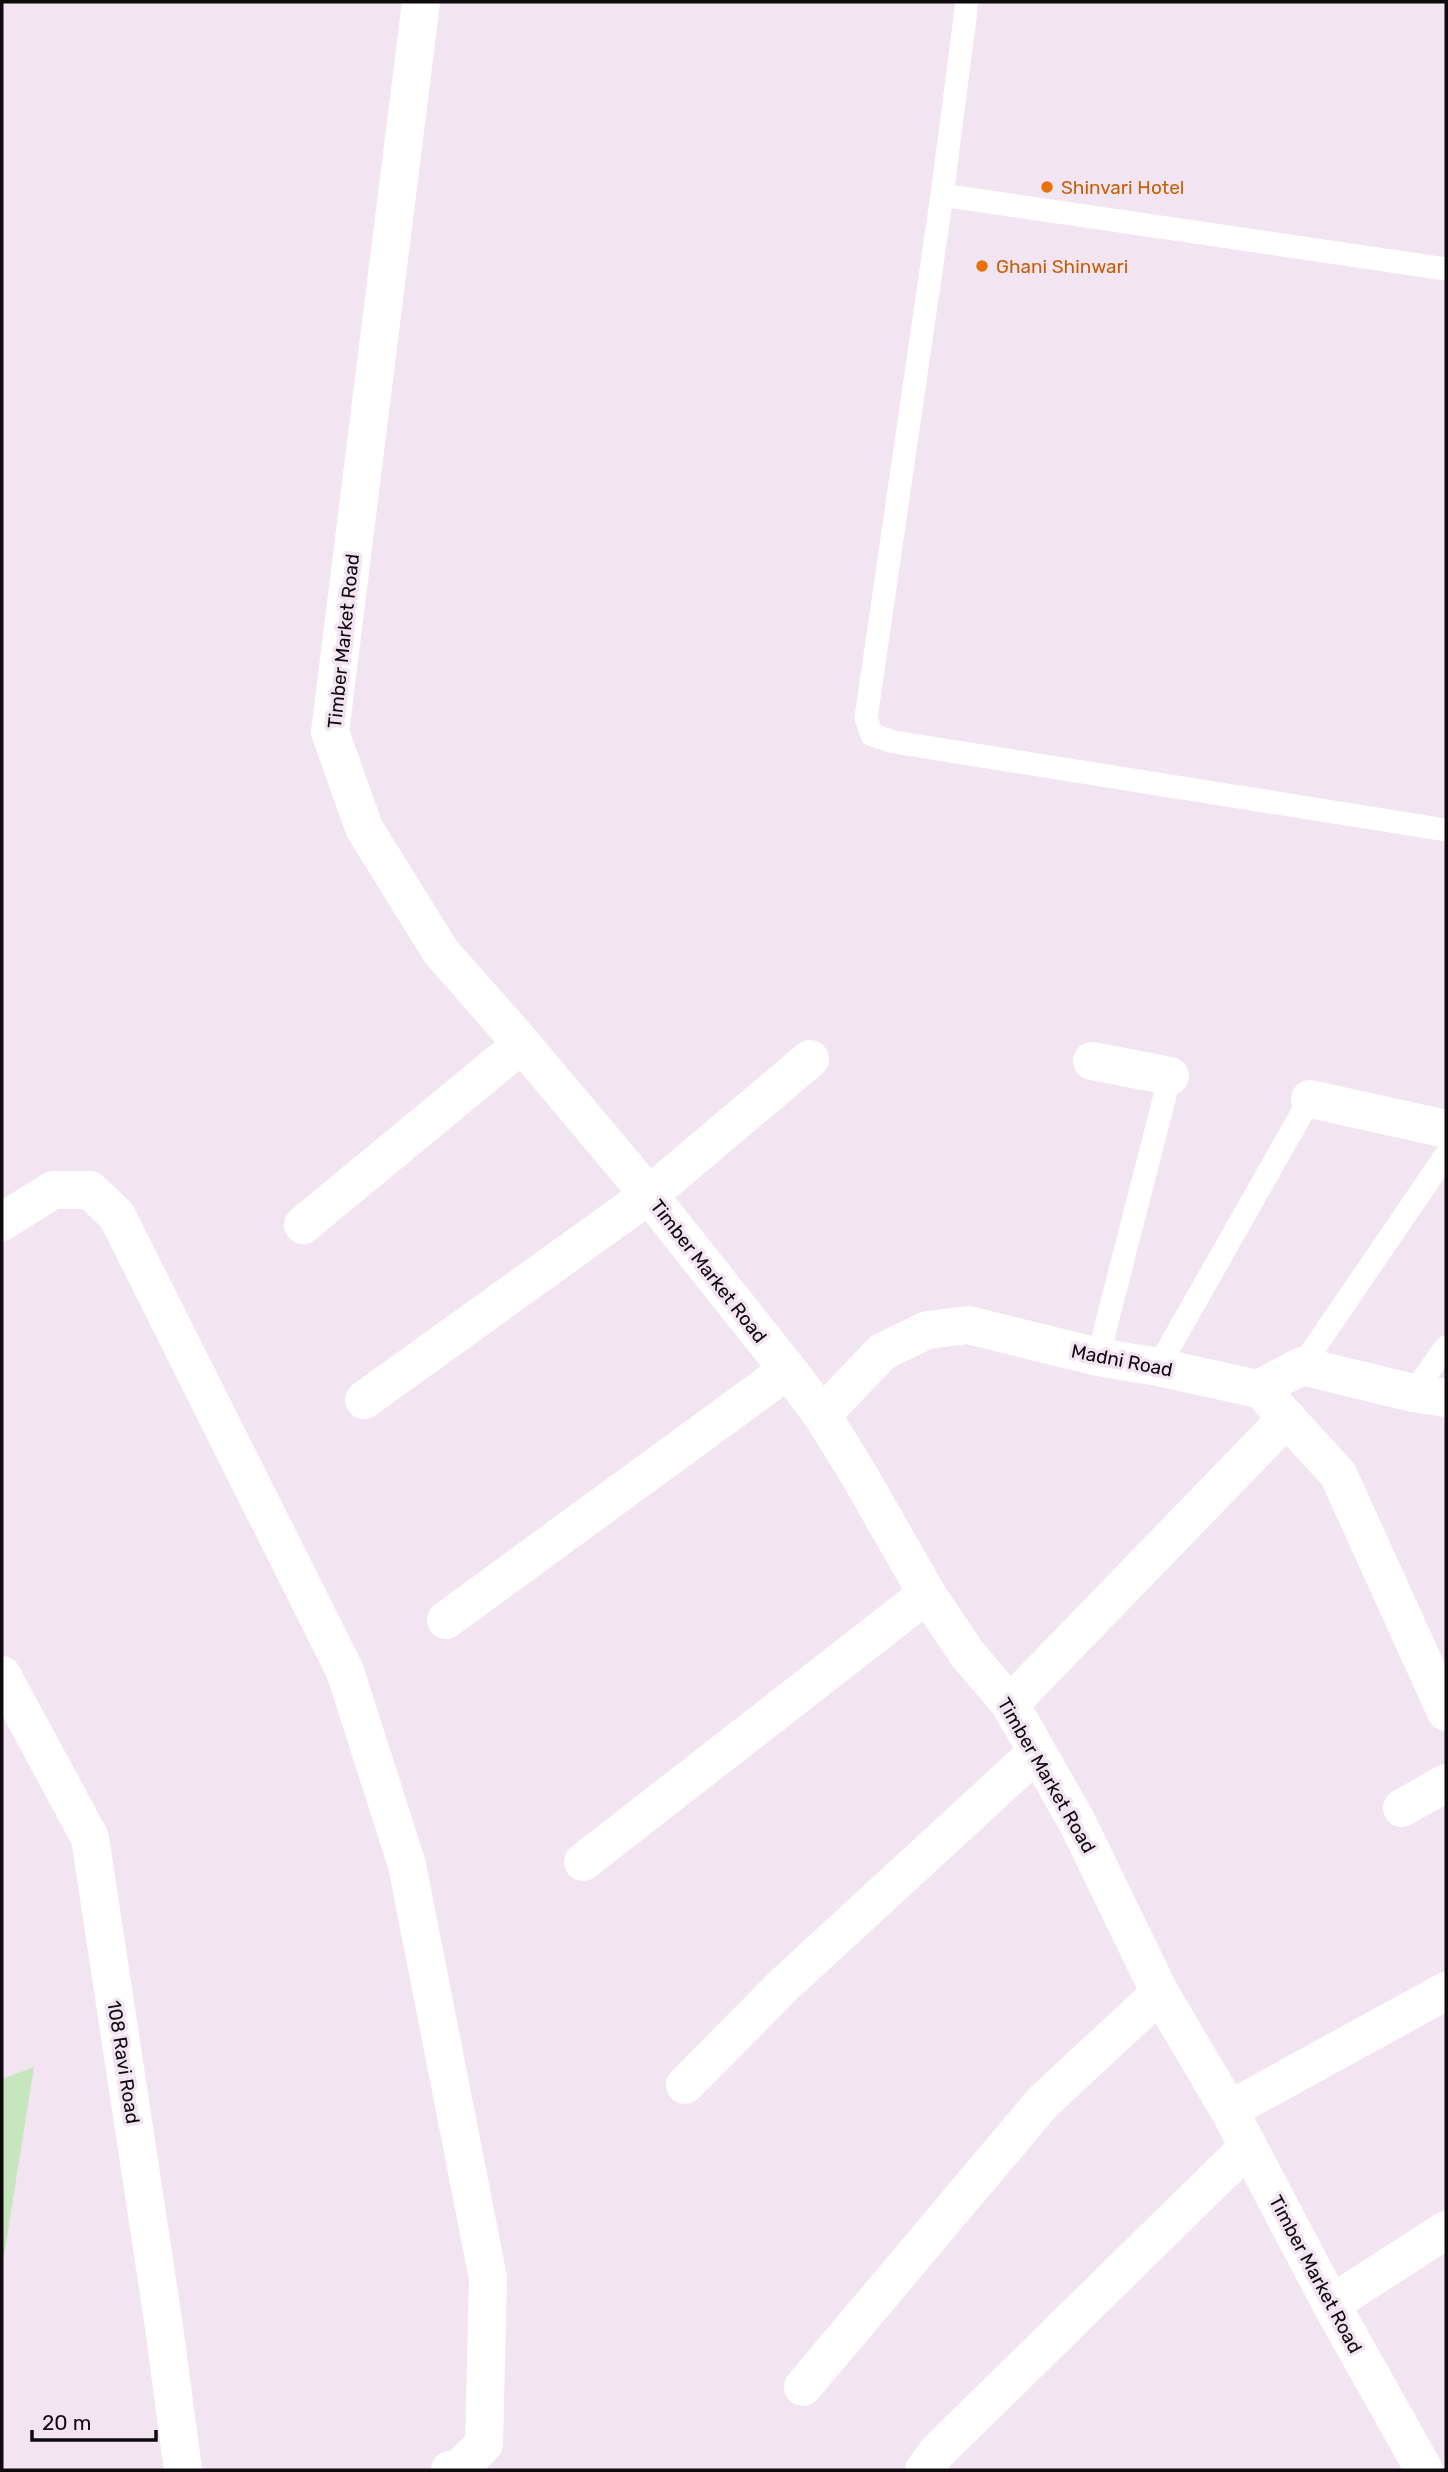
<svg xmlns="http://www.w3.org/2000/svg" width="1448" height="2472" viewBox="0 0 1448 2472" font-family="Rubik,sans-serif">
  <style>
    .green { fill: #c6e6bd }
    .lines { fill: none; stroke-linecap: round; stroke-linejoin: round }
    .lane { stroke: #fff; stroke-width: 23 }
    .street { stroke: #fff; stroke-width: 38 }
    .secondary { stroke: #fff; stroke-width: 38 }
    .food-dot { fill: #e8710a; stroke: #f3e4f1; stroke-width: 2.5 }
    .labels { text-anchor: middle; stroke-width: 7; stroke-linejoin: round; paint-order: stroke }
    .food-label { font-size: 19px; fill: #c56008; stroke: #f3e4f1; text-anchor: start }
    .street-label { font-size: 19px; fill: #0f0a0e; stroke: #f3e4f1 }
  </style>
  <rect width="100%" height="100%" fill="#f3e4f1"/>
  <path class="green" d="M34 2067 2 2268V2079Z"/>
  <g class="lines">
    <path class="lane" d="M967 2 942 195 866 718 872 735 894 742 1446 830
      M942 195 1446 269
      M1098 1357 1170 1076
      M1302 1366 1446 1155
      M1158 1367 1310 1099
      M1413 1393 1446 1347"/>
    <path class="street" d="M1092 1061 1170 1076
      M1310 1099 1446 1129
      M2 1222 53 1190H90L117 1216 345 1671 407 1865 488 2278 484 2444 461 2467 450 2470
      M303 1225 522 1044
      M364 1400 649 1195 810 1059
      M1270 1400 1338 1474 1446 1712
      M822 1415 882 1352 927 1330 968 1325 1098 1357 1158 1367 1258 1389 1302 1366 1413 1393 1446 1398
      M446 1620 788 1370
      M2 1675 90 1838 163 2320 183 2470
      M1010 1704 1287 1418
      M1402 1808 1446 1783
      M583 1862 927 1594
      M685 2085 784 1985 1037 1752
      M1229 2110 1446 1991
      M1331 2304 1446 2230
      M803 2387 1042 2103 1160 1993
      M924 2470 937 2452 1248 2147"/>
    <path class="secondary" d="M421 2 330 732 364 828 441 952 522 1044 649 1195 788 1370 822 1415 859 1475 927 1594 968 1655 1010 1704 1077 1822 1160 1993 1229 2110 1331 2304 1424 2470"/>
  </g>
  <g class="food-dot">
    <circle cx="1047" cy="187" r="7"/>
    <circle cx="982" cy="266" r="7"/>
  </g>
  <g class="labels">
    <g class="food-label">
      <text x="1061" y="194">Shinvari Hotel</text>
      <text x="996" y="273">Ghani Shinwari</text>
    </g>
    <g class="street-label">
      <text transform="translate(343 641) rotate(-84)" y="7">Timber Market Road</text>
      <text transform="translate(709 1271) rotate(52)" y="7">Timber Market Road</text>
      <text transform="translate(1122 1360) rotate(11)" y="7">Madni Road</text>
      <text transform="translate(1047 1775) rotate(60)" y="7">Timber Market Road</text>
      <text transform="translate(124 2062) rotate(81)" y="7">108 Ravi Road</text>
      <text transform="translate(1316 2274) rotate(62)" y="7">Timber Market Road</text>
    </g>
  </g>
  <rect width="1448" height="2472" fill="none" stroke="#0f0a0e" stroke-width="7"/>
  <path d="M32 2430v10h124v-10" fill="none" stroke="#0f0a0e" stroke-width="3.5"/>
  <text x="42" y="2430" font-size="21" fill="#0f0a0e" stroke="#f3e4f1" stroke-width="5" paint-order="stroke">20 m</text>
</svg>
